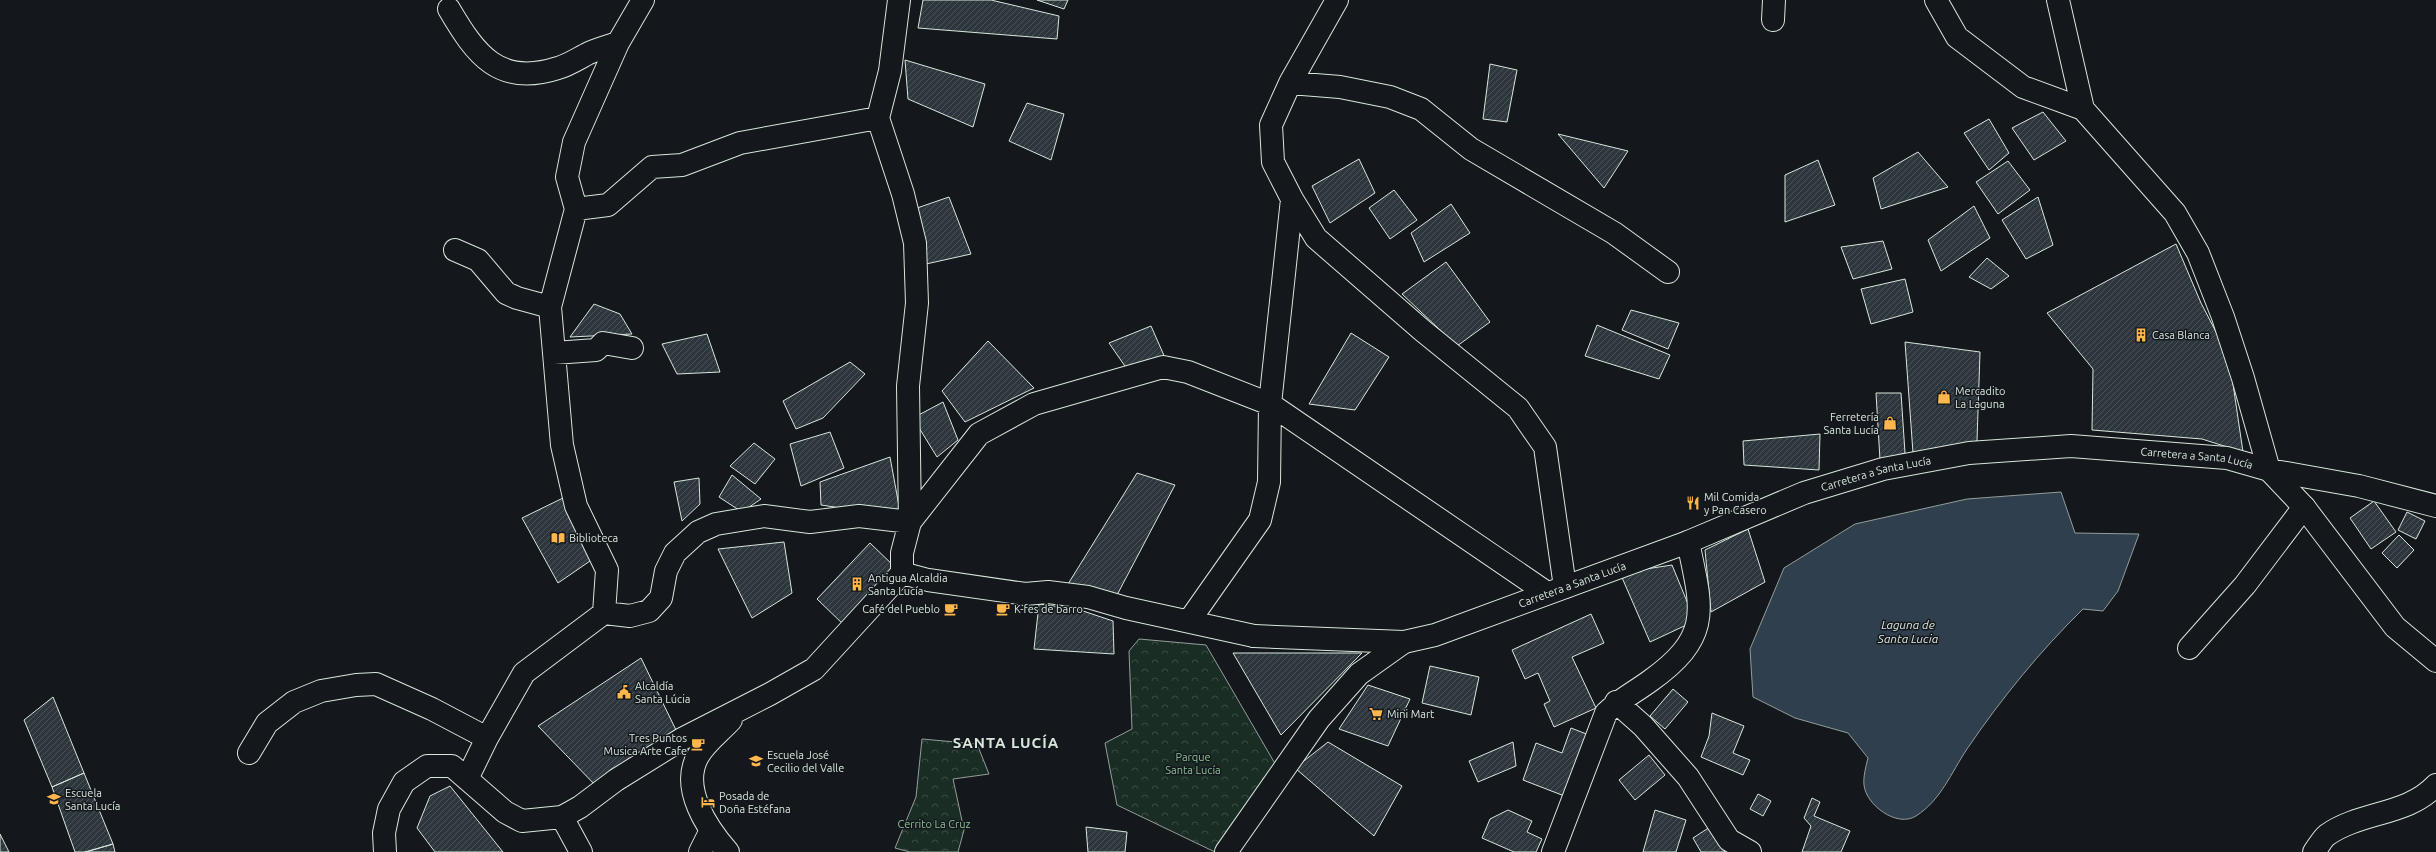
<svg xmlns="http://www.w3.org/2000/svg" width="2436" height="852" viewBox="0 0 2436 852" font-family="Ubuntu,sans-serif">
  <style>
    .park { fill: url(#park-crowns); stroke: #939e99 }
    .water { fill: #2f3f4d; stroke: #939e99 }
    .building { fill: url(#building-hatch); stroke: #d8e6dc }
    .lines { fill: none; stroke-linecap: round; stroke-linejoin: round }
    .minor-casing { stroke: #d8e6dc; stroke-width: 24 }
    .major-casing { stroke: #d8e6dc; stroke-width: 24 }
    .minor { stroke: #14181c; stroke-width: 22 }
    .major { stroke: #14181c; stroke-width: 22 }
    .labels { text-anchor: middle; stroke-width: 3; stroke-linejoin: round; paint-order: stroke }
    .poi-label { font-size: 11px; fill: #d8e6dc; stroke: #14181c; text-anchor: start }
    .street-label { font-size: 11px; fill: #d8e6dc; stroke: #14181c }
    .park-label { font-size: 11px; fill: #8ac095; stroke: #14181c }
    .water-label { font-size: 12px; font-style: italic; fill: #d8e6dc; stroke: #14181c }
    .district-label { font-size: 15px; font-weight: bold; letter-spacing: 1px; fill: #d8e6dc; stroke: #14181c }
  </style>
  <defs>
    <pattern id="park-crowns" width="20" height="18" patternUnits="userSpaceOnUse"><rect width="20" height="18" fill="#1a2d24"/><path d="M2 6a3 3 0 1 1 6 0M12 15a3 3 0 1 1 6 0" fill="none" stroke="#3b4b43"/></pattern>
    <pattern id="building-hatch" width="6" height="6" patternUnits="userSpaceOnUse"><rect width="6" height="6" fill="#2c363c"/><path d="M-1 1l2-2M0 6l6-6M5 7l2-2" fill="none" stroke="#4a5358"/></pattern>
  </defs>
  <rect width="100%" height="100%" fill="#14181c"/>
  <path class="park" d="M1139 639 1206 645 1277 767 1215 852 1117 805 1105 743 1132 729 1129 651Z
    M922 739 977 744 989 774 953 779 964 830 958 852H910L895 848 916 797Z"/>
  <path class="water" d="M2061 492 2075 533 2139 534 2118 591 2103 611 2083 609C2040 651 2001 699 1967 749 1951 773 1941 800 1916 816 1897 828 1866 805 1864 785 1863 777 1866 766 1868 758L1848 733 1795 718 1753 697 1750 649 1784 568 1855 524 1967 499Z"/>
  <path class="building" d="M923 0H991L1059 16 1057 39 918 28Z
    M1037 0H1068L1064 9Z
    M905 60 985 84 973 127 908 99Z
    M1490 64 1517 70 1507 122 1483 119Z
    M1027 103 1064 114 1051 160 1009 141Z
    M2043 112 2066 141 2034 160 2012 128Z
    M1989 119 2009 153 1989 170 1964 133Z
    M1558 134 1628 151 1604 188Z
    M1918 152 1948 187 1881 209 1873 178Z
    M1359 159 1375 193 1330 223 1312 186Z
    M1818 160 1835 205 1785 222V175Z
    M2008 161 2030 190 1998 214 1976 182Z
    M1394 190 1417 220 1390 239 1369 208Z
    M949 197 971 254 926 264 917 208Z
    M2038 197 2053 245 2026 259 2002 220Z
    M1451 204 1470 233 1424 262 1411 233Z
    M1974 206 1990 238 1941 271 1928 240Z
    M1883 241 1892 269 1853 279 1841 247Z
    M2176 244 2201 303 2229 357 2243 452 2202 439 2092 430 2093 369 2047 313Z
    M1987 258 2009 276 1991 289 1969 277Z
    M1446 262 1490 322 1457 346 1402 294Z
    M1905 279 1913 312 1871 324 1861 289Z
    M594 304 620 314 632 334 570 337Z
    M1631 310 1679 323 1668 349 1622 330Z
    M1597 325 1670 355 1659 379 1585 356Z
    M1151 326 1166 360 1129 372 1109 343Z
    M1351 333 1389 357 1355 410 1309 404Z
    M707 334 720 372 677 374 662 344Z
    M988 341 1034 388 965 422 942 391Z
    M1905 342 1980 352 1977 441 1913 453Z
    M850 362 865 374 823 418 796 429 783 401Z
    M1876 393H1901L1905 453 1880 460Z
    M943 402 958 440 937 457 913 418Z
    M830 432 844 468 801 486 790 444Z
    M1820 434 1819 470 1744 465 1743 441Z
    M754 443 775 459 755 484 730 466Z
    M890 457 901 517 821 505 820 482Z
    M1137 473 1175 485 1117 595 1068 584Z
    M732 475 761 499 742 512 719 497Z
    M699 478 700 504 682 521 674 482Z
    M563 498 593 559 558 583 522 518Z
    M2374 501 2396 532 2371 549 2350 518Z
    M2407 512 2425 521 2416 539 2398 530Z
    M1748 529 1765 582 1711 612 1705 550Z
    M2399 535 2414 550 2397 568 2382 553Z
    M784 542 792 593 752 618 718 549Z
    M870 543 898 570 845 626 817 599Z
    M1672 565 1695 621 1650 642 1620 573Z
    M1039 604 1077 609 1113 621 1114 654 1034 649Z
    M1591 614 1604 643 1572 657 1596 708 1554 727 1544 704 1550 701 1538 673 1525 679 1512 650Z
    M1233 653H1362L1281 735Z
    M641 658 676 730 598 788 538 726Z
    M1430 666 1479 677 1471 715 1422 703Z
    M1368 685 1410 699 1388 746 1339 729Z
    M1673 689 1688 702 1665 729 1650 716Z
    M53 697 84 773 52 787 24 720Z
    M1712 713 1744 726 1733 753 1750 760 1743 775 1701 757 1709 736Z
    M1571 728 1589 735 1567 797 1523 780 1536 743 1562 753Z
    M1328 742 1402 786 1374 836 1295 768Z
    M1513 742 1516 766 1478 782 1469 761Z
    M1649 755 1665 775 1635 800 1619 780Z
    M84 773 113 844 86 852H75L52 787Z
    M450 786 503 852H435L417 828 430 796Z
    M1758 794 1771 801 1763 816 1750 809Z
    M1812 798 1820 802 1814 816 1850 831 1841 852H1802L1811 826 1804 818Z
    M1508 810 1532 821 1527 832 1542 839 1536 852H1514L1482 838 1490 819Z
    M1655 810 1686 820 1676 852H1643Z
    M1086 827 1127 832 1125 852H1088Z
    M1710 827 1725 852H1701L1693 838Z
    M0 834 9 852H0Z
    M113 844 115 852H85Z"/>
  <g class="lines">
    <g class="minor-casing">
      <path id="minor" d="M1337 0 1290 83 1271 125 1273 162 1292 199 1316 238 1423 331 1518 408 1545 447 1565 587
        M1936 0 1957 37 2023 87 2083 109 2175 213 2198 253 2223 317 2243 378 2269 470 2359 486 2436 506
        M2058 0 2083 109
        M449 9C476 55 499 87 558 68 569 65 579 58 589 53 598 49 608 46 618 43
        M1773 20 1774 0
        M1290 83 1340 87 1390 97 1421 109 1471 149 1614 233 1668 272
        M576 209 608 205 652 167 682 165 740 143 878 118
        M455 250 478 260 506 293 517 298 550 307
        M554 353 596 350 603 343 632 348
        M902 573 928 580 1025 594 1048 592 1088 597 1126 608 1254 636
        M604 613 607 570 576 506 562 445 550 307 576 209 567 177 574 142 618 43 643 0
        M1189 621 1260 520 1269 482 1270 404 1292 199
        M2189 648 2245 585 2304 507
        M1616 702 1643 726 1688 777 1729 840 1750 852
        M249 753 267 723 294 702 321 691 356 685 376 684 432 709 487 738
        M467 779 487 738 524 673 604 613 630 616 649 611 661 598 666 571 675 553 698 532 716 524 764 516 810 522 859 516 910 522 979 434 1034 404 1163 367 1188 372 1270 404 1547 593
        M562 817 581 852
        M385 852 384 833 389 809 404 782 427 766H452L505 812 522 821 562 817 580 807 616 780 682 739 770 694 814 669 902 573V553L910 522 908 386 917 303 915 243 903 194 878 118 890 71 899 0
        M700 852 710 832
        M728 852C707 828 680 788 698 756 705 743 721 731 731 720
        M1226 852 1319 719 1359 674 1404 642
        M1553 852 1606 713C1619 700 1635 692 1650 681 1713 636 1702 609 1688 542
        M2314 852C2318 847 2322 839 2327 835 2361 811 2407 816 2436 785"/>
    </g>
    <g class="major-casing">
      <g id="major">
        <path id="s1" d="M1254 636 1404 642 1435 635 1688 542 1804 493 1883 469 1969 453 2071 446 2227 458 2269 470 2304 507 2395 627 2436 661"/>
      </g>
    </g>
    <use href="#minor" class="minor"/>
    <use href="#major" class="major"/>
  </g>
  <defs>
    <g id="building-bare" transform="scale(1.08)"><path d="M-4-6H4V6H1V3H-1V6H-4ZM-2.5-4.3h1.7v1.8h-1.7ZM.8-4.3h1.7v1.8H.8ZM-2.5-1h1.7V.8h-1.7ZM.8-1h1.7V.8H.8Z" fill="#ffb74d" stroke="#14181c" stroke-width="2.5" paint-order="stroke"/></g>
    <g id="shop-bare" transform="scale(1.08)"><path d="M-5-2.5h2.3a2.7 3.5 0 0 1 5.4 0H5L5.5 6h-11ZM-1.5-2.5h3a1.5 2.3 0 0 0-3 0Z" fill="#ffb74d" stroke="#14181c" stroke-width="2.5" paint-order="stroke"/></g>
    <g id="restaurant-bare" transform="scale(1.08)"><path d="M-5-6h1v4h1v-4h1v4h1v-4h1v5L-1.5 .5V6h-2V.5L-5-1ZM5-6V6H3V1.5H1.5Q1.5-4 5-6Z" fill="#ffb74d" stroke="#14181c" stroke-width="2.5" paint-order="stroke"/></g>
    <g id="library-bare" transform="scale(1.08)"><path d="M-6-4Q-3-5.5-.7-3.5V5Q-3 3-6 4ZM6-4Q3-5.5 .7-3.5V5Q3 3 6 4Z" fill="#ffb74d" stroke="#14181c" stroke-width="2.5" paint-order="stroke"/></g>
    <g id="cafe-bare" transform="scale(1.08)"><path d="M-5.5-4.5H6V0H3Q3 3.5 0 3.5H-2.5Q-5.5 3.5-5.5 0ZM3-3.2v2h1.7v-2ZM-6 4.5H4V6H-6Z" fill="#ffb74d" stroke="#14181c" stroke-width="2.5" paint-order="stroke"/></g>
    <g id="civic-bare" transform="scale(1.08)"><path d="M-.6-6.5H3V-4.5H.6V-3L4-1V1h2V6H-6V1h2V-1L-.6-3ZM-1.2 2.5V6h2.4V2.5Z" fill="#ffb74d" stroke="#14181c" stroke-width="2.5" paint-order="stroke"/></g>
    <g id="supermarket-bare" transform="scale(1.08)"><path d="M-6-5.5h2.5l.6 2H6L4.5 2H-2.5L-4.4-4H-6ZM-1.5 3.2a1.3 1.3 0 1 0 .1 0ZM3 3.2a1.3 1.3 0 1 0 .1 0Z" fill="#ffb74d" stroke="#14181c" stroke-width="2.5" paint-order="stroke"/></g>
    <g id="school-bare" transform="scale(1.08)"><path d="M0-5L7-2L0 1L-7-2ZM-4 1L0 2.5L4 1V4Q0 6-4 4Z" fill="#ffb74d" stroke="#14181c" stroke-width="2.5" paint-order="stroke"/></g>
    <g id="hotel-bare" transform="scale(1.08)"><path d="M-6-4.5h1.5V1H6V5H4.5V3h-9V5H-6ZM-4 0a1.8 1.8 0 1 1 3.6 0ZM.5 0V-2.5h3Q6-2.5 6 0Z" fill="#ffb74d" stroke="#14181c" stroke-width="2.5" paint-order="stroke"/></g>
  </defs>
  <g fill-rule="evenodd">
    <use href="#building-bare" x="2141" y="335"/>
    <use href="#shop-bare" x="1944" y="397"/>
    <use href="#shop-bare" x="1890" y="423"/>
    <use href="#restaurant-bare" x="1693" y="503"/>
    <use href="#library-bare" x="558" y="538"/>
    <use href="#building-bare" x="857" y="584"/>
    <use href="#cafe-bare" x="951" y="609"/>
    <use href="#cafe-bare" x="1003" y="609"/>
    <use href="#civic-bare" x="624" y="692"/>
    <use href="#supermarket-bare" x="1376" y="714"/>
    <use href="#cafe-bare" x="698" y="744"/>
    <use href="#school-bare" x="756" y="761"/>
    <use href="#school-bare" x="54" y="799"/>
    <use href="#hotel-bare" x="708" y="802"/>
  </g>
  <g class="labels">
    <g class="poi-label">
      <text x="2152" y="339">Casa Blanca</text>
      <text x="1955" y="395">Mercadito<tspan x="1955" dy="13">La Laguna</tspan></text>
      <text x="1879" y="421" text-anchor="end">Ferretería<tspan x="1879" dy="13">Santa Lucía</tspan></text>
      <text x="1704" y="501">Mil Comida<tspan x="1704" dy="13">y Pan Casero</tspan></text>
      <text x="569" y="542">Biblioteca</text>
      <text x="868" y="582">Antigua Alcaldia<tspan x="868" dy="13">Santa Lucía</tspan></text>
      <text x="940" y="613" text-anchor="end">Café del Pueblo</text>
      <text x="1014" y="613">K-fes de barro</text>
      <text x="635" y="690">Alcaldía<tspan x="635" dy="13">Santa Lúcia</tspan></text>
      <text x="1387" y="718">Mini Mart</text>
      <text x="687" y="742" text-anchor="end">Tres Puntos<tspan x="687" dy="13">Musica Arte Cafe</tspan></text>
      <text x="767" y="759">Escuela José<tspan x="767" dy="13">Cecilio del Valle</tspan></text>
      <text x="65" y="797">Escuela<tspan x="65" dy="13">Santa Lucía</tspan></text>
      <text x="719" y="800">Posada de<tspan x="719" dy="13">Doña Estéfana</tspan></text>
    </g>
    <g class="street-label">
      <text dy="4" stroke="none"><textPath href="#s1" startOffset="976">Carretera a Santa Lucía</textPath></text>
      <text dy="4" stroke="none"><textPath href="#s1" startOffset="652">Carretera a Santa Lucía</textPath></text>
      <text dy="4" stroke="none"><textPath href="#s1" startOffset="328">Carretera a Santa Lucía</textPath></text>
    </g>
    <g class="park-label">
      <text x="1193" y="761">Parque<tspan x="1193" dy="13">Santa Lucía</tspan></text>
      <text x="934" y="828">Cerrito La Cruz</text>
    </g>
    <g class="water-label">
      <text x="1908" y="629">Laguna de<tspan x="1908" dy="14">Santa Lucia</tspan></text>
    </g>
    <g class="district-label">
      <text x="1006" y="748">SANTA LUCÍA</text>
    </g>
  </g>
</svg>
